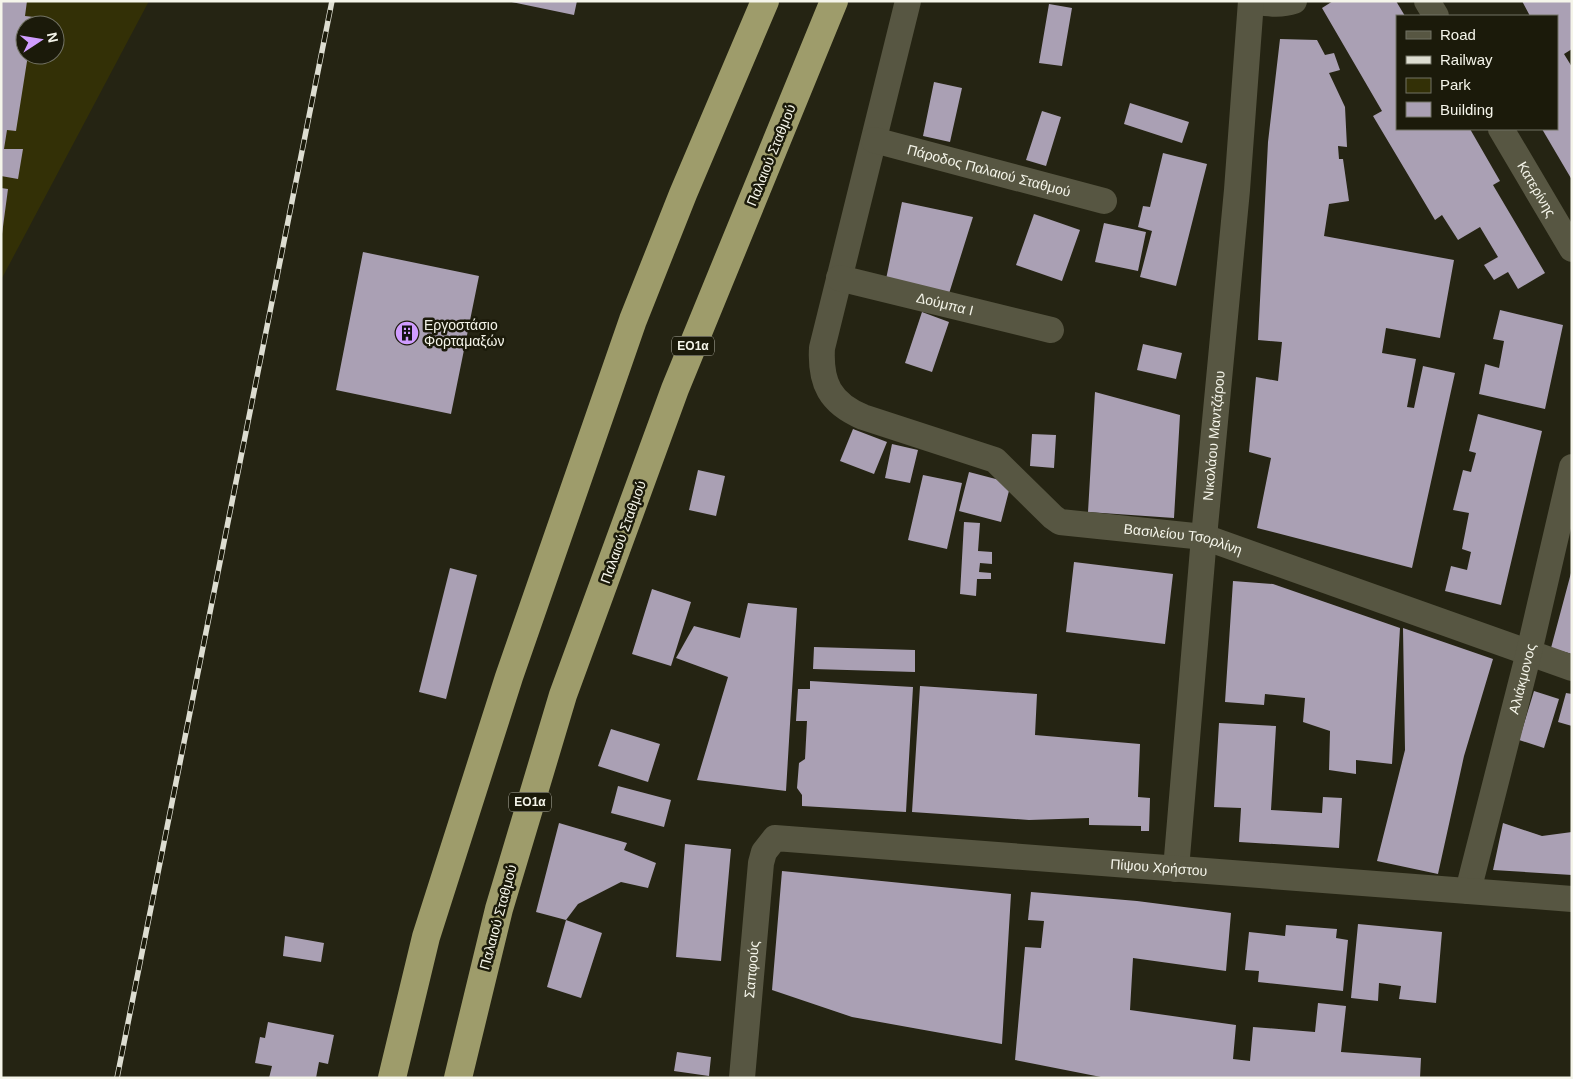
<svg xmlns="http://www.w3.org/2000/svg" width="1573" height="1079" viewBox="0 0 1573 1079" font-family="Helvetica,sans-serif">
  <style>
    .green { fill: #333006; fill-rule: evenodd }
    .building { fill: #aaa0b4 }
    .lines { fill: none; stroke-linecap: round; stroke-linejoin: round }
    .street { stroke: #575642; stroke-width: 26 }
    .highway { stroke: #9e9c6b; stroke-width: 28 }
    .rail-casing { stroke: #ddddd1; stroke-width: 5.5 }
    .rail { stroke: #1b1a0a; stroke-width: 4; stroke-dasharray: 11; stroke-linecap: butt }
    .labels { text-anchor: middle; stroke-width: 5; stroke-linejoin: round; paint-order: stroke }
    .shield { fill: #1b1a0a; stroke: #b4b3a7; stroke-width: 1 }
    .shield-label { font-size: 12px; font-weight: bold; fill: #f5f5ea }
    .street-label { font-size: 14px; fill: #f5f5ea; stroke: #1b1a0a }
    .poi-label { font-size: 14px; fill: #f5f5ea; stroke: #1b1a0a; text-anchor: start }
  </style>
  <rect width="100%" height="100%" fill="#252413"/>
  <path class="green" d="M12 1H149L1 280V59ZM25 25H55V55H25Z"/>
  <path class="building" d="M1 1H27L25 16 34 17 32 25H25V55H28L16 131 7 130 4 149H23L18 179 1 176Z
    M507 1H577L574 15Z
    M1333 1H1396L1405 16H1397V129H1470L1500 181 1493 185 1545 273 1518 289 1508 272 1494 280 1484 265 1498 257 1480 227 1458 240 1442 215 1435 220 1373 116 1382 111 1322 8Z
    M1522 1H1572V49L1564 54 1572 67V180L1542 129H1557V16H1530Z
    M1049 4 1072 8 1062 66 1039 63Z
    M1280 39 1317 40 1325 55 1334 53 1340 70 1329 73 1345 107 1347 147 1338 146 1339 159H1343L1349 201 1329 204 1324 236 1454 260 1440 338 1386 328 1382 353 1416 359 1407 407 1414 408 1423 366 1455 373 1412 568 1257 528 1271 458 1249 452 1256 377 1278 381 1282 342 1258 340 1268 142Z
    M934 82 962 88 950 142 923 136Z
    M1130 103 1189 122 1182 143 1124 124Z
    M1042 111 1061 117 1046 166 1026 160Z
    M1163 153 1207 164 1176 286 1140 277 1152 231 1138 227 1143 206 1150 207Z
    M1 188 8 189 2 234H1Z
    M902 202 973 217 947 300 885 284Z
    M1034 214 1080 230 1062 281 1016 265Z
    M1104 223 1146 232 1138 271 1095 262Z
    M363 252 479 276 451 414 336 390Z
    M1500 310 1563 325 1545 409 1479 394 1485 364 1499 368 1504 341 1493 339Z
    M922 312 949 322 932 372 905 363Z
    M1143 344 1182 353 1176 379 1137 370Z
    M1095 392 1180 415 1174 518 1088 512Z
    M1478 414 1542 431 1501 605 1445 591 1451 566 1467 570 1471 552 1462 549 1469 513 1453 510 1463 470 1471 472 1476 453 1469 451Z
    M853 429 887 442 874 474 840 461Z
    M1032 434 1056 435 1054 468 1030 466Z
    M892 444 918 450 910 483 885 478Z
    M698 470 725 476 716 516 689 510Z
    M969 472 1011 483 1001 522 959 511Z
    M923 475 962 483 947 549 908 540Z
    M964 522 980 523 978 551 992 552V564L980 563 979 572 991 573V579H977L976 596 960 594Z
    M1074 562 1173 574 1165 644 1066 632Z
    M450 568 477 575 446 699 419 692Z
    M1571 573H1572V654L1551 648Z
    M1233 581 1273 584 1400 628 1392 764 1356 760V774L1329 770 1330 731 1303 722 1305 698 1265 694 1264 705 1225 702Z
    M652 589 691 602 671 666 632 654Z
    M748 603 797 608 786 791 697 780 728 677 676 658 694 626 740 638Z
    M1403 628 1493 659 1464 756 1438 874 1377 861 1405 750Z
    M814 647 915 650V672L813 669Z
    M810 681 913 687 906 812 802 806V795L797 788 799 763 805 759 807 721H796L798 689H810Z
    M920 686 1037 694 1035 735 1140 744 1138 797 1150 798 1149 831H1141V826L1089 825V818L1029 820 912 812Z
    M1534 691 1559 699 1544 748 1519 740Z
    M1566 693 1572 694V726L1558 722Z
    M1219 723 1276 726 1271 810 1322 813 1323 797 1342 798 1339 848 1239 842 1241 808 1214 807Z
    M611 729 660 744 648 782 598 766Z
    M618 786 671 800 664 827 611 813Z
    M559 823 627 843 624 850 656 863 648 888 621 882 578 904 566 920 602 933 581 998 547 987 566 920 536 912Z
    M1503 823 1542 836 1572 832V875L1493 870Z
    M685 844 731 849 721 961 676 957Z
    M782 871 1011 894 1002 1044 852 1017 772 990Z
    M1031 892 1137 901 1231 913 1226 971 1133 958 1130 1010 1236 1025 1233 1059 1250 1061 1253 1027 1315 1032 1318 1003 1346 1006 1341 1052 1421 1058 1420 1078H1106L1015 1060 1025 947 1041 948 1044 921 1028 920Z
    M1358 924 1442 932 1436 1003 1399 999 1401 986 1379 983 1378 1001 1351 998Z
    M1286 925 1337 929 1336 938 1348 940 1343 991 1258 982 1259 971 1245 970 1249 932 1285 936Z
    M285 936 324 943 321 962 283 956Z
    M268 1022 334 1035 328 1064 319 1062 316 1078H269L272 1066 255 1063 260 1037 265 1038Z
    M677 1052 711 1057 709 1076 674 1071Z"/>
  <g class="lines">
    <g class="street">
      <path id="s1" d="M908 1 822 348C820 383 830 403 863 417L995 460 1053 517 1060 522 1204 537 1572 668"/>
      <path d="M1251 1C1265 3 1279 6 1294 1"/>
      <path d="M1427 1 1436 16"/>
      <path id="s2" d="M1501 129 1572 249"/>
      <path id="s3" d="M874 140 1104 201"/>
      <path id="s4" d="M839 278 1051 330"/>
      <path id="s5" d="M1176 869 1204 537 1237 190 1251 1"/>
      <path id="s6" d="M1468 891 1529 652 1572 467"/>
      <path id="s7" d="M742 1078 761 863 764 852 775 838 1572 899"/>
    </g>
    <path class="highway" d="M392 1078 426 937 509 677 633 320 683 194 765 1
      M458 1078 499 909 563 695 675 389 834 1"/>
    <g class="rail-casing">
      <path id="rail" d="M117 1078 332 1"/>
    </g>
    <use href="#rail" class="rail"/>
  </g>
  <defs>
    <g id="building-disc" transform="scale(1.25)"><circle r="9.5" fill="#d09dff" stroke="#1b1a0a"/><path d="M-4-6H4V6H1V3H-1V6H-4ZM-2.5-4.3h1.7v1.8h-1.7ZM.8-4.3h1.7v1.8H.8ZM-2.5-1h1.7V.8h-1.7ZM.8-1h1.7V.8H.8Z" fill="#111"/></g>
  </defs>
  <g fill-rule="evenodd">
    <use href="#building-disc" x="407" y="333"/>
  </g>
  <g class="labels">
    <g class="shield">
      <rect x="672" y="336.5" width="42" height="19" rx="4"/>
      <rect x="509" y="792.5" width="42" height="19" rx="4"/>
    </g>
    <g class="shield-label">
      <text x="693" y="350">ΕΟ1α</text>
      <text x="530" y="806">ΕΟ1α</text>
    </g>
    <g class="street-label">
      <text transform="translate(771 155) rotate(-68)" y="5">Παλαιού Σταθμού</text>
      <text dy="5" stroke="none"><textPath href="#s3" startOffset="119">Πάροδος Παλαιού Σταθμού</textPath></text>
      <text dy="5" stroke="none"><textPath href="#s2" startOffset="70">Κατερίνης</textPath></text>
      <text dy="5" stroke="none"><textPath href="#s4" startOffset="109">Δούμπα Ι</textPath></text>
      <text dy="5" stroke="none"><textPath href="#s5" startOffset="435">Νικολάου Μαντζάρου</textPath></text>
      <text transform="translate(623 532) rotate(-70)" y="5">Παλαιού Σταθμού</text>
      <text dy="5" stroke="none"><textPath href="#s1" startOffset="798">Βασιλείου Τσορλίνη</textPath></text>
      <text dy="5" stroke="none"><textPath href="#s6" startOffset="219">Αλιάκμονος</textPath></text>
      <text dy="5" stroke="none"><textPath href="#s7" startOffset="630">Πίψου Χρήστου</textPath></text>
      <text transform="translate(498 917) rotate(-75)" y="5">Παλαιού Σταθμού</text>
      <text dy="5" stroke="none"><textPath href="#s7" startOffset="109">Σαπφούς</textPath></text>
    </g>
    <g class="poi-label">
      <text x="424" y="330">Εργοστάσιο<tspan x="424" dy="16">Φορταμαξών</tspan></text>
    </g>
  </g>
  <rect width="1573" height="1079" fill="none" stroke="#f5f5ea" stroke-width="5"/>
  <rect x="1396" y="15" width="162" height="115" fill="#1b1a0a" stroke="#727264"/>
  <rect x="1406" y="31" width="25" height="8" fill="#575642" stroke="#727264"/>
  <text x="1440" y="40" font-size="15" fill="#f5f5ea">Road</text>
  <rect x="1406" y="56" width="25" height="8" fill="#ddddd1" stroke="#727264"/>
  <text x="1440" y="65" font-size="15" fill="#f5f5ea">Railway</text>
  <rect x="1406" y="78" width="25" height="15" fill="#333006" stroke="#727264"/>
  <text x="1440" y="90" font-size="15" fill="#f5f5ea">Park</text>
  <rect x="1406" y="102" width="25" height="15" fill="#aaa0b4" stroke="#727264"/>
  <text x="1440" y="115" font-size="15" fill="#f5f5ea">Building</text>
  <g transform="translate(40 40) rotate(78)"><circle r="24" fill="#1b1a0a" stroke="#727264"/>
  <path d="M0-4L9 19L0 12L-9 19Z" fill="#d09dff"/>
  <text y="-8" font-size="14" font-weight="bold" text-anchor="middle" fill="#f5f5ea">N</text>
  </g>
</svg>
